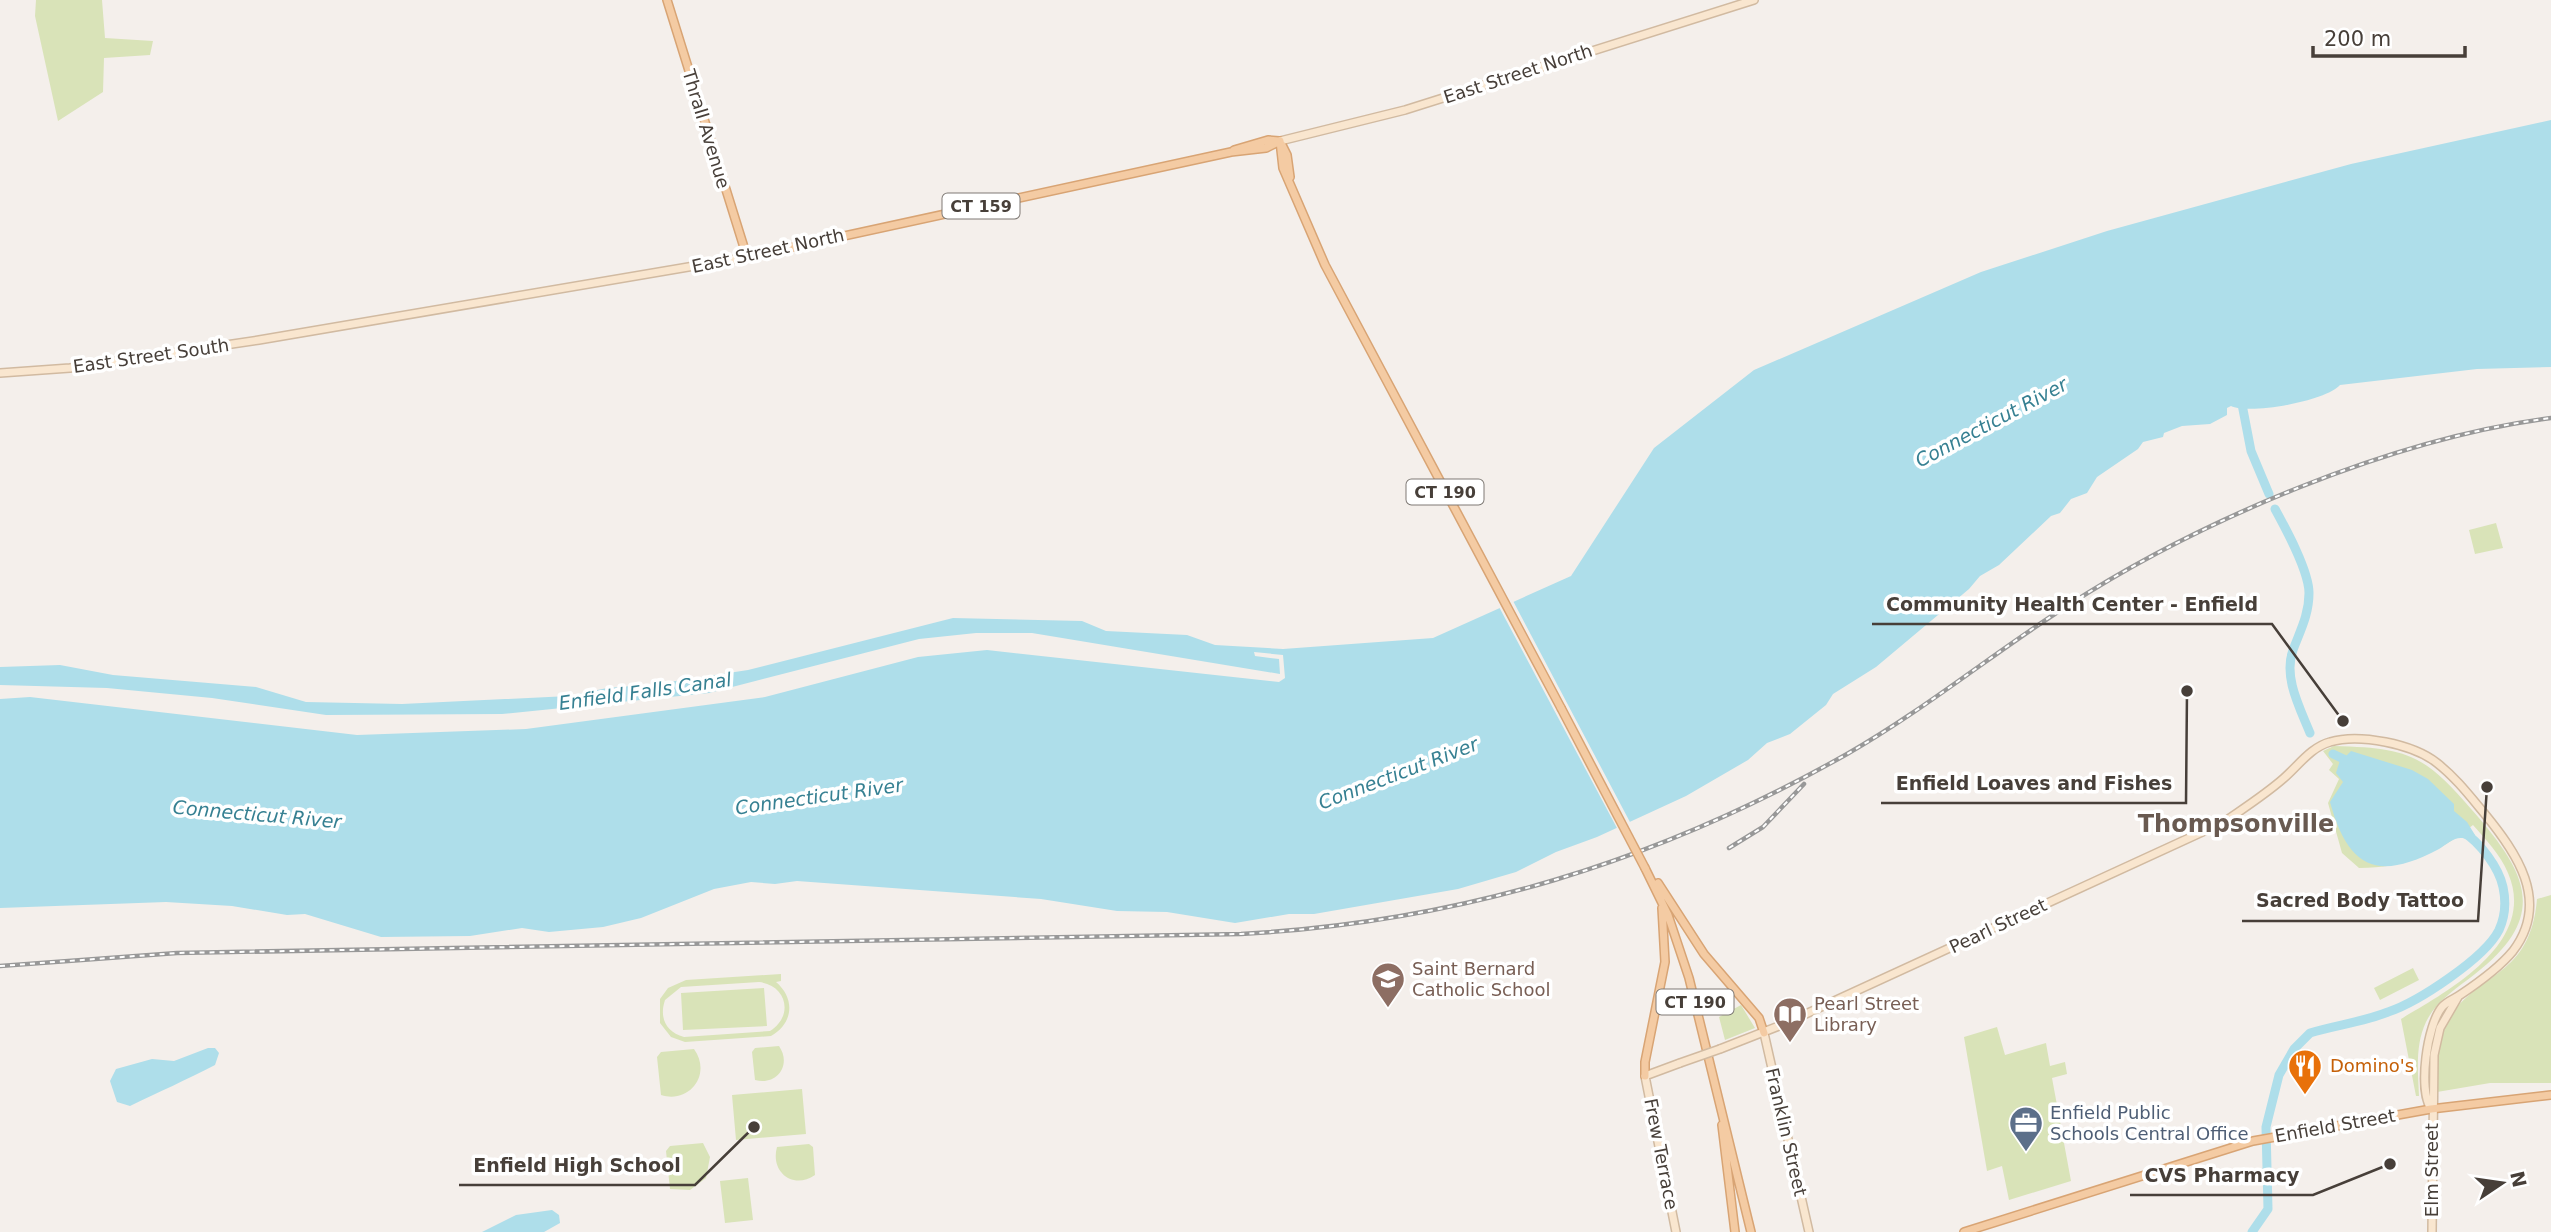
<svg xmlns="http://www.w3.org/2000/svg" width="2551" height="1232" viewBox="0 0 2551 1232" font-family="'DejaVu Sans',sans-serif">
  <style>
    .green { fill: #d9e3b8; fill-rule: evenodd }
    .water { fill: #aedeea }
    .pier { fill: #f4efeb }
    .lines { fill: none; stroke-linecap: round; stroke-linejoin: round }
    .river { stroke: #aedeea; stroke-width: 9 }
    .secondary-casing { stroke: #d1baa1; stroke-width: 10 }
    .primary-casing { stroke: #d8a474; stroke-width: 10 }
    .secondary { stroke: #f9e6cf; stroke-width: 7 }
    .primary { stroke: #f4cba3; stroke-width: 7 }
    .rail-casing { stroke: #989898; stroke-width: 4.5 }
    .rail { stroke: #fff; stroke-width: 2; stroke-dasharray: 5; stroke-linecap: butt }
    .secondary-bridge-casing { stroke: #d1baa1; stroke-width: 10; stroke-linecap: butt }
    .primary-bridge-casing { stroke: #d8a474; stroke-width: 10; stroke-linecap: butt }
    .secondary-bridge { stroke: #f9e6cf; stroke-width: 7 }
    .primary-bridge { stroke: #f4cba3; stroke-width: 7 }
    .labels { text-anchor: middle; stroke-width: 7; stroke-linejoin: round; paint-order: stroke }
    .shield { fill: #fff; stroke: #7e7974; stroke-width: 2 }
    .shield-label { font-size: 16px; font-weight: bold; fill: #473f39 }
    .street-label { font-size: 18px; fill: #473f39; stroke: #fff }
    .education-label { font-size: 18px; fill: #785e54; stroke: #fff; text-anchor: start }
    .food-label { font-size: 18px; fill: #c56008; stroke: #fff; text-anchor: start }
    .service-label { font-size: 18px; fill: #4e5e75; stroke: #fff; text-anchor: start }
    .water-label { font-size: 19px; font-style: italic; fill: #368092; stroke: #fff }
    .district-label { font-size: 24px; font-weight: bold; fill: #695a51; stroke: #fff }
    .leader { fill: none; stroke: #473f39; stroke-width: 2.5 }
    .callout-dot { fill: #473f39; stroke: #fff; stroke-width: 2.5 }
    .callout-label { font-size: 19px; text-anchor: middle; font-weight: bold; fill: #473f39; stroke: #fff; stroke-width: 7; stroke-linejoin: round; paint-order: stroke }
  </style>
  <rect width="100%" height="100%" fill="#f4efeb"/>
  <path class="green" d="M36 0H102L105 38 153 41 150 55 104 58 103 92 58 121 35 16Z
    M2496 523 2503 548 2475 554 2469 530Z
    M2334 746C2408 748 2424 754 2472 810 2526 872 2551 915 2475 974 2457 988 2436 1001 2426 1022 2415 1045 2418 1071 2419 1096H2416L2401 1019C2450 990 2538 942 2508 873 2500 854 2486 840 2473 825 2436 854 2406 868 2359 868L2342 853 2328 803 2339 779 2329 770 2333 764 2323 751Z
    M2551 895V1083H2490L2437 1092C2436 1071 2433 1048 2443 1029 2471 970 2530 983 2537 899Z
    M2413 968 2419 980 2380 1000 2374 988Z
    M781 974V981L776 982C795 998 794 1023 771 1036L685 1042 671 1037 660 1023V999L668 988 686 980ZM759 982C787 985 794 1016 770 1031L684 1037C666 1032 659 1018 665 1000L681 987Z
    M764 988 767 1026 683 1030 681 993Z
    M1741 1005 1755 1028 1725 1040 1719 1017Z
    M1997 1027 2005 1055 2046 1043 2050 1066 2065 1062 2067 1074 2052 1078 2071 1181 2009 1200 2002 1166 1987 1171 1964 1037Z
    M779 1046C792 1065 777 1086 755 1080L752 1052 755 1048Z
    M694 1049C712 1074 690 1104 661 1095L657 1057 661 1052Z
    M802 1089 806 1134 736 1140 732 1095Z
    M703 1143 710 1157 706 1178 690 1190 670 1189 666 1151 670 1146Z
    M809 1144 813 1147 815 1175C793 1190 770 1172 777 1147Z
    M748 1178 753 1220 725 1223 720 1181Z"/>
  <path class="water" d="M2551 120V367L2477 369 2340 385C2326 401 2250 415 2231 406L2227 408V415L2210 424 2182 426 2164 433 2163 437 2143 442 2138 449 2097 477 2087 493 2071 499 2060 513 2051 516 1999 565 1980 576 1969 589 1876 667 1833 694 1826 705 1790 734 1767 743 1748 760 1686 796 1597 837 1556 852 1516 872 1458 889 1314 914H1289L1235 923 1167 912 1117 911 1041 899 797 881 775 884 751 882 714 889 641 918 603 927 549 932 522 928 470 936 381 937 305 914 287 915 232 906 166 902 0 908V699L30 697 357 735 526 729 765 697 918 657 987 650 1279 682 1285 678 1283 655 1254 652 1255 656 1279 659 1280 674 1032 633H976L919 639 709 693 502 714 326 715 212 698 107 688 0 685V667L60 665 113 675 256 687 306 702 402 704 569 696 607 688 656 684 748 670 953 618 1082 621 1106 631 1187 635 1215 645 1283 649 1433 638 1571 576 1654 448 1754 370 1981 272 2107 231 2351 164Z
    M2351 751 2412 770 2428 779 2454 804V811L2467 822 2475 835 2468 840C2457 834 2449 843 2439 849 2377 882 2348 868 2330 802L2343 782 2336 773 2342 754 2346 756Z
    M208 1048H215L219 1053 215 1065C186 1080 159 1092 130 1106L117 1102 110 1081 116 1069 152 1059 174 1061Z
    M552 1210 559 1215 560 1223 544 1232H482L516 1215Z"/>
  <path class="pier" d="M1512 599 1631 824 1626 826 1618 830 1498 605Z"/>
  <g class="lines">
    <path class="river" d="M2241 399 2251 451 2269 494
      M2275 509C2286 529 2309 571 2309 593 2309 615 2300 631 2293 650 2283 677 2300 708 2310 733
      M2333 754 2350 762
      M2252 1232 2268 1209 2266 1127 2279 1075 2294 1049 2310 1033C2336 1025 2363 1022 2388 1012 2418 1002 2485 958 2499 930 2505 917 2506 901 2503 887 2499 868 2480 842 2463 832"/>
    <g class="secondary-casing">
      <path id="secondary" d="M1280 141 1405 110 1754 0
        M0 373 70 368 259 340 747 257
        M1764 1033 1809 1232
        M1720 1049 1784 1024 2224 822C2244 808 2266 794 2284 778 2298 766 2311 747 2330 742 2359 733 2413 744 2437 763 2455 777 2469 795 2484 813 2516 852 2551 901 2513 951 2499 968 2478 983 2460 995 2454 999 2447 1001 2442 1007 2427 1025 2418 1089 2431 1109
        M1676 1232 1645 1076 1680 1063
        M2432 1232 2434 1055 2440 1028 2458 997"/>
    </g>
    <g class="primary-casing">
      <path id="primary" d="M667 0 747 257 1231 152 1266 148 1280 141
        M1280 141 1283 168 1325 265 1561 708
        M1282 145 1287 155 1290 177
        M1234 150 1268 140 1279 141
        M1645 868 1668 915 1689 978 1751 1232
        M1658 883 1704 954 1759 1018 1764 1033
        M1645 1076V1062L1665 962 1662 908
        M1722 1125 1735 1232
        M1964 1232 2253 1141 2431 1109 2551 1095"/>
    </g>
    <use href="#secondary" class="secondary"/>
    <use href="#primary" class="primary"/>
    <g class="rail-casing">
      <path id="rail" d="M1729 848 1763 827 1804 784
        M0 966 177 953 1241 934C1460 922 1656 862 1847 754 1924 710 1992 654 2067 606 2200 520 2393 438 2551 418"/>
    </g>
    <use href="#rail" class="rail"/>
    <g class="secondary-bridge-casing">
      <path id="secondary-bridge" d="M1680 1063 1720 1049"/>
    </g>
    <g class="primary-bridge-casing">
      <path id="primary-bridge" d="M1561 708 1645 868"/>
    </g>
    <use href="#secondary-bridge" class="secondary-bridge"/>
    <use href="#primary-bridge" class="primary-bridge"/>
  </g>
  <defs>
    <g id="school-pin" transform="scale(1.75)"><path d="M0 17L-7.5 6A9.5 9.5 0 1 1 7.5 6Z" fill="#8d6e63" stroke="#fff"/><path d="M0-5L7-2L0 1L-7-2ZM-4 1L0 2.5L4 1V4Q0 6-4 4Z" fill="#fff"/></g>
    <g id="library-pin" transform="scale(1.75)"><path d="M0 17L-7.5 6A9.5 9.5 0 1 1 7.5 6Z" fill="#8d6e63" stroke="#fff"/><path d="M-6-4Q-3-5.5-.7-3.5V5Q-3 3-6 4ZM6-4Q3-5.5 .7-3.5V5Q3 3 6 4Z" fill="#fff"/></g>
    <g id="restaurant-pin" transform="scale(1.75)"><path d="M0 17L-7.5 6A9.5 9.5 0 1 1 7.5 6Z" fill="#e8710a" stroke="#fff"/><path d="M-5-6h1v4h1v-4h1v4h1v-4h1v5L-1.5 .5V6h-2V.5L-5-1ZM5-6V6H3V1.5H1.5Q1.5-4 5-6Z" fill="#fff"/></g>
    <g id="office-pin" transform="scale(1.75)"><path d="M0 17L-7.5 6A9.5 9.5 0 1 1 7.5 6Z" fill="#5c6f8a" stroke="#fff"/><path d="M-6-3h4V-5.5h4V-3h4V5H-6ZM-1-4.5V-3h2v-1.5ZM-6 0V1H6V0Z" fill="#fff"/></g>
  </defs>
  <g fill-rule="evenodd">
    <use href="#school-pin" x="1388" y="979"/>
    <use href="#library-pin" x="1790" y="1014"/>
    <use href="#restaurant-pin" x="2305" y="1066"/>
    <use href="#office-pin" x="2026" y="1123"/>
  </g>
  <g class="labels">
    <g class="shield">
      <rect x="942.5" y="193.5" width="77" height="25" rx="5"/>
      <rect x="1406.5" y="479.5" width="77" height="25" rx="5"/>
      <rect x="1656.5" y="989.5" width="77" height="25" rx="5"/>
    </g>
    <g class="shield-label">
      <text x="981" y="212">CT 159</text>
      <text x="1445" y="498">CT 190</text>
      <text x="1695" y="1008">CT 190</text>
    </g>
    <g class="street-label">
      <text transform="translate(1518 74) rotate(-18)" y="6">East Street North</text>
      <text transform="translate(706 129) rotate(73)" y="6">Thrall Avenue</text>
      <text transform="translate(768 251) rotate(-12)" y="6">East Street North</text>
      <text transform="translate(151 356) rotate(-8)" y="6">East Street South</text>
      <text transform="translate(1998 926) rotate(-25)" y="6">Pearl Street</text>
      <text transform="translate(2335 1126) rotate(-10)" y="6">Enfield Street</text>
      <text transform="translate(1786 1132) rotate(77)" y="6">Franklin Street</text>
      <text transform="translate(1661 1154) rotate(79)" y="6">Frew Terrace</text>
      <text transform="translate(2432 1170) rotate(-90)" y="6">Elm Street</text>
    </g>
    <g class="education-label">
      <text x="1412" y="975">Saint Bernard<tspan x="1412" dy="21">Catholic School</tspan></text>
      <text x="1814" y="1010">Pearl Street<tspan x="1814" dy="21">Library</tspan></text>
    </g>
    <g class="food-label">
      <text x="2330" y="1072">Domino's</text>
    </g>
    <g class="service-label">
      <text x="2050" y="1119">Enfield Public<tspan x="2050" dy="21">Schools Central Office</tspan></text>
    </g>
    <g class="water-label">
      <text transform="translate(1991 422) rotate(-28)" y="7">Connecticut River</text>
      <text transform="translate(645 691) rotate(-8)" y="7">Enfield Falls Canal</text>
      <text transform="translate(1398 773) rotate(-21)" y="7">Connecticut River</text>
      <text transform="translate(819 796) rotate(-8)" y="7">Connecticut River</text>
      <text transform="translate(257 814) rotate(5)" y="7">Connecticut River</text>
    </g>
    <g class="district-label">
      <text x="2236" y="832">Thompsonville</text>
    </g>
  </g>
  <path class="leader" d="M2343 721L2272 624H1872M2187 691L2186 803H1881M2487 787L2478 921H2242M754 1127L695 1185H459M2390 1164L2313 1195H2130"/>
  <g class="callout-dot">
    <circle cx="2343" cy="721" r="7"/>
    <circle cx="2187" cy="691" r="7"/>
    <circle cx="2487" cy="787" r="7"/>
    <circle cx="754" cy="1127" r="7"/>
    <circle cx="2390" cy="1164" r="7"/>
  </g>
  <g class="callout-label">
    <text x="2072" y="611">Community Health Center - Enfield</text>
    <text x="2034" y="790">Enfield Loaves and Fishes</text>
    <text x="2360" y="907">Sacred Body Tattoo</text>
    <text x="577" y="1172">Enfield High School</text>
    <text x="2222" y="1182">CVS Pharmacy</text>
  </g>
  <g transform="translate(2502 1183) rotate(77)" stroke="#ffffff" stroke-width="5" paint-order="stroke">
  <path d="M0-5L12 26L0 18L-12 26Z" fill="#473f39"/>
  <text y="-10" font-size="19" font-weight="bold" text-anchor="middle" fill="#473f39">N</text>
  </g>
  <path d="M2313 46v10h152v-10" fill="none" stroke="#473f39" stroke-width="3.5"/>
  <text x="2324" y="46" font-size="21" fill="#473f39" stroke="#ffffff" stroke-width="5" paint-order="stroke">200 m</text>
</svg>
